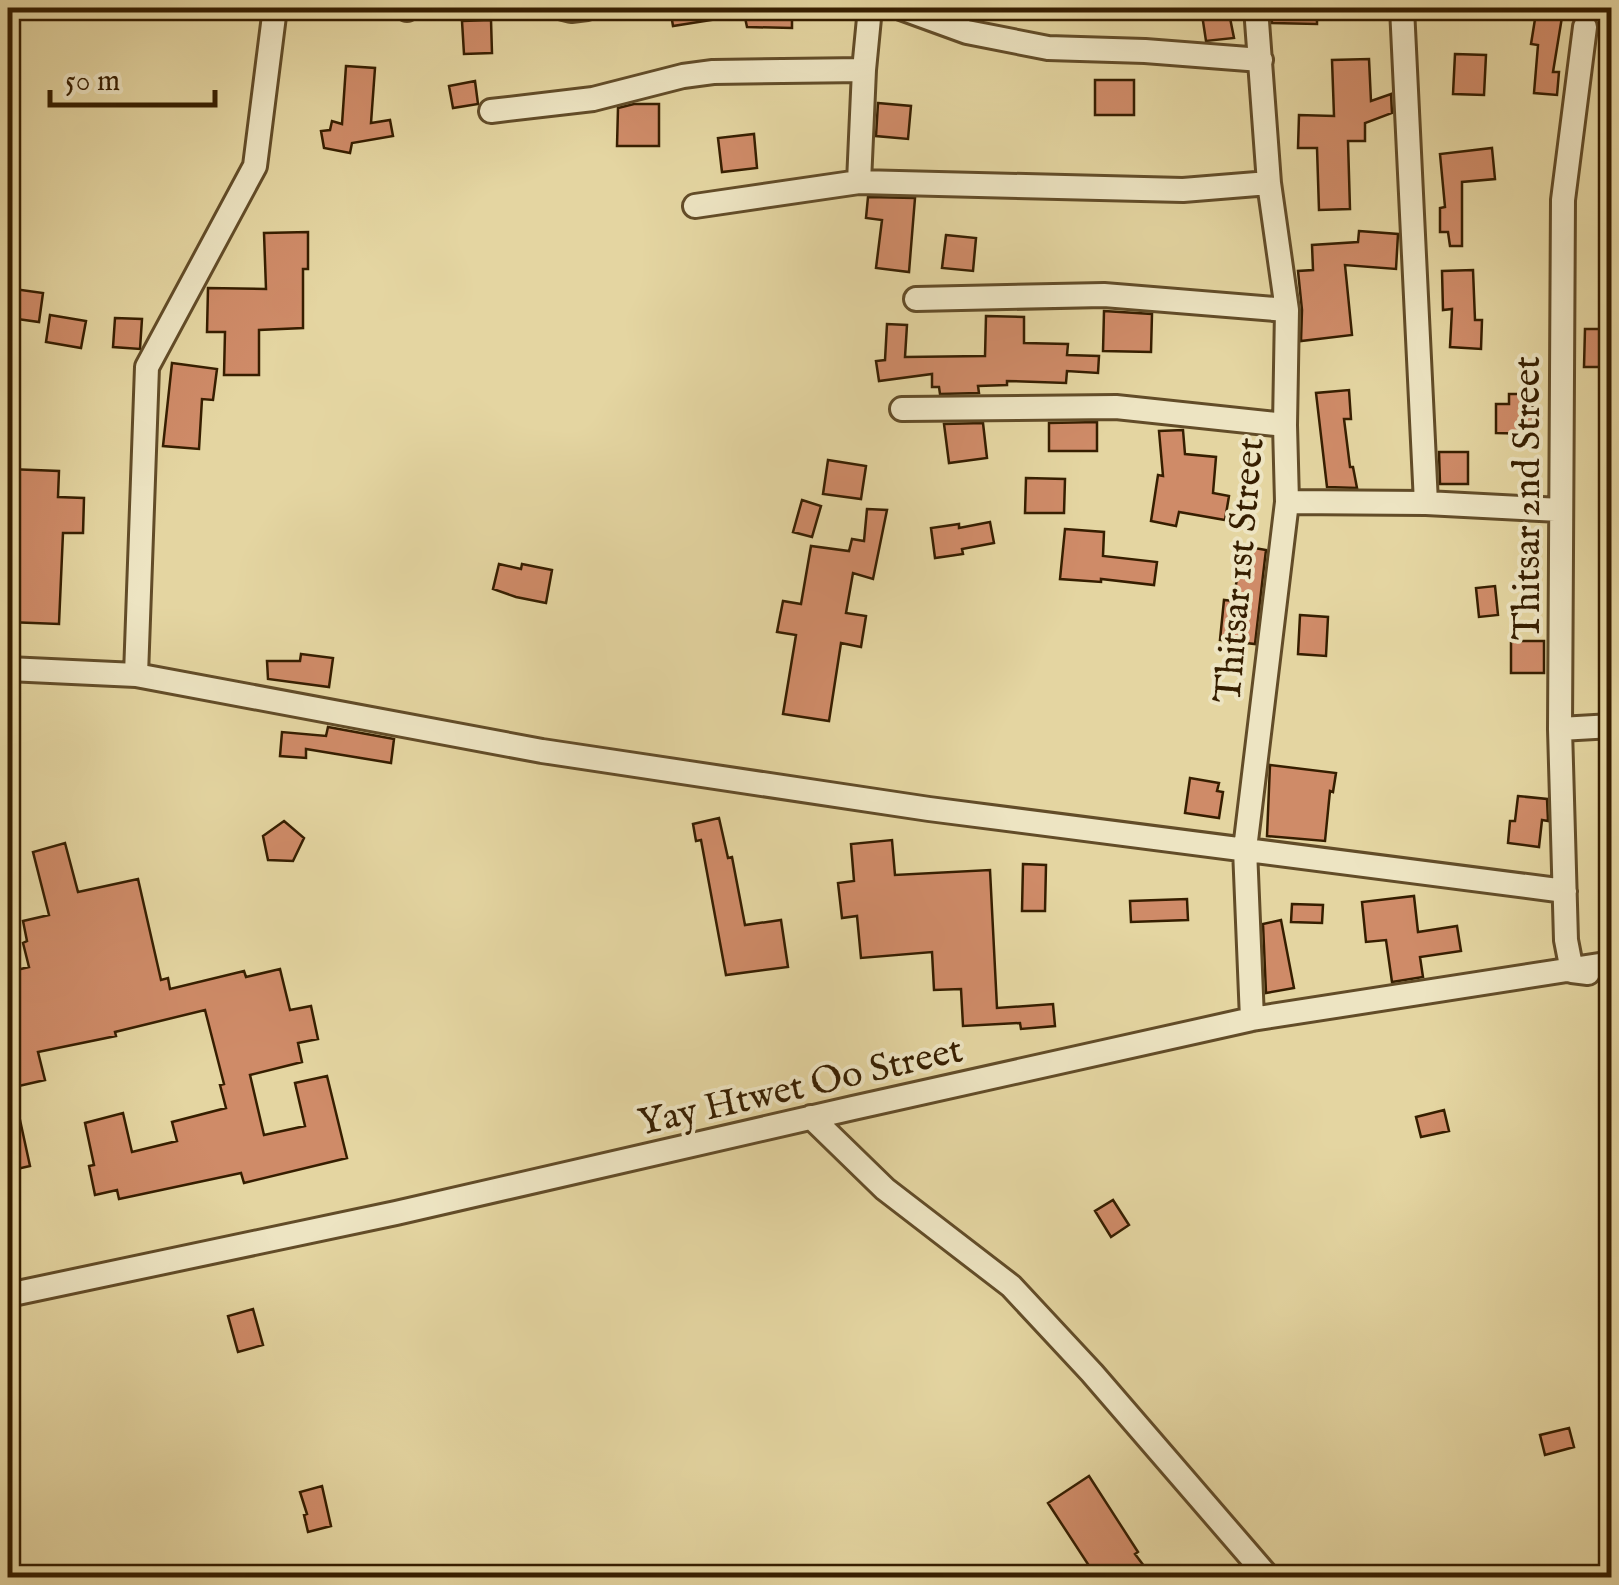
<svg xmlns="http://www.w3.org/2000/svg" width="1619" height="1585" viewBox="0 0 1619 1585" font-family="'IM FELL English',serif">
  <style>
    .building { fill: #cf8b68; stroke: #361e00; stroke-width: 2.5 }
    .lines { fill: none; stroke-linecap: round; stroke-linejoin: round }
    .street-casing { stroke: #624c28; stroke-width: 28 }
    .street { stroke: #ede4c2; stroke-width: 22 }
    .labels { text-anchor: middle; stroke-width: 8; stroke-linejoin: round; paint-order: stroke }
    .street-label { font-size: 38px; fill: #361e00; stroke: #ede4c2 }
  </style>
  <rect width="100%" height="100%" fill="#e4d5a1"/>
  <filter id="stains"><feTurbulence type="fractalNoise" baseFrequency=".002" numOctaves="4"/><feColorMatrix values="0 0 0 0 .2 0 0 0 0 .09 0 0 0 0 .02 0 0 0 .5 -.17"/></filter>
  <radialGradient id="worn" r=".72"><stop offset=".6" stop-color="#630" stop-opacity="0"/><stop offset="1" stop-color="#630" stop-opacity=".3"/></radialGradient>
  <path class="building" d="M670 8H723L724 18 673 26Z
    M743 8 792 9V28L747 27Z
    M1201 8H1228L1234 38 1206 41Z
    M1271 8H1317V24L1272 23Z
    M1536 13 1562 17 1553 72H1559L1557 95 1534 93 1538 45 1531 44Z
    M491 20 492 53 464 54 462 21Z
    M1455 54 1486 55 1484 95 1453 94Z
    M1369 59 1371 101 1391 94 1392 113 1365 123V141H1348L1350 209 1319 210 1317 148H1298L1299 115 1334 116 1332 60Z
    M346 66 375 68 371 123 390 120 393 136 352 143 350 153 324 148 321 131 330 130 332 121 342 124Z
    M1095 80H1134V115H1095Z
    M475 81 478 104 453 108 449 86Z
    M878 103 911 106 908 139 876 136Z
    M634 104H659V146H617L618 108Z
    M754 134 757 168 722 172 718 138Z
    M1492 148 1495 179 1462 182V246H1450L1448 232H1440V208L1445 207 1440 154Z
    M868 197 915 198 909 272 876 268 882 220 866 218Z
    M1359 231 1398 234 1396 269 1345 265 1352 335 1301 341 1302 310 1298 271 1313 270 1312 245 1358 242Z
    M308 232V269H303V328L259 330V375H224L225 332H207L208 288 266 289 264 233Z
    M946 235 976 238 973 271 942 268Z
    M1473 270 1475 320H1482L1481 349 1450 347 1452 309 1443 310 1442 271Z
    M14 289 43 293 39 322 10 318Z
    M1104 311 1152 314 1151 352 1103 351Z
    M50 315 86 321 81 348 46 342Z
    M986 316 1024 317V343L1068 344 1067 355 1099 356 1098 373 1067 371 1066 383 1007 381V385L978 386 979 393 940 394 939 387H932V374L879 381 876 361 885 360 887 324 907 325 905 357 985 356Z
    M115 318 142 319 140 349 113 347Z
    M1585 329H1612V367H1584Z
    M172 363 217 369 213 400 202 399 199 449 163 446Z
    M1349 390 1351 419H1344L1350 467H1353L1357 488 1327 487 1316 393Z
    M1509 394H1532L1533 434 1496 433V404H1509Z
    M1097 422V451H1049V423Z
    M983 423 987 458 949 463 944 424Z
    M1183 430 1185 454 1216 457 1213 493 1229 496 1225 520 1179 512 1176 526 1151 521 1158 475 1163 476 1159 431Z
    M1439 452H1468V484H1440Z
    M828 460 866 466 861 499 823 494Z
    M8 469 59 471 58 497 84 498 83 533H63L59 624 8 622Z
    M1026 478 1065 479 1064 513H1025Z
    M802 500 821 506 812 537 793 532Z
    M867 509 887 510 873 579 853 573 846 613 866 616 861 647 841 643 829 721 783 714 796 635 777 632 783 601 801 604 811 546 849 551 852 539 864 541Z
    M990 522 994 543 962 549 963 554 935 558 931 528 959 524V528Z
    M1065 529 1104 532 1103 556 1157 562 1154 585 1101 579V582L1060 579Z
    M1243 546 1266 550 1255 644 1220 640 1224 600 1233 601Z
    M499 564 521 569 522 564 552 570 546 603 516 597 493 589Z
    M1495 586 1498 615 1479 617 1476 588Z
    M1300 615 1328 617 1326 656 1298 654Z
    M1511 641H1544V673H1511Z
    M301 654 333 658 329 687 268 679 267 661H300Z
    M328 727 394 739 391 763 306 749V758L280 756 282 732 326 736Z
    M1270 765 1336 773 1333 792 1330 791 1325 841 1267 836Z
    M1190 778 1219 783 1217 791 1223 792 1219 818 1185 813Z
    M1518 796 1547 799 1548 821 1542 820 1539 847 1508 843 1510 821H1515Z
    M719 818 728 858 732 857 745 925 781 920 788 967 726 975 701 840 696 841 693 824Z
    M284 821 304 838 293 861 268 860 263 836Z
    M892 840 895 875 990 870 997 1008 1053 1004 1055 1026 1021 1029 1020 1023 963 1026 961 989 934 990 932 952 861 958 857 916 842 918 838 883 854 881 851 844Z
    M65 843 78 892 138 879 161 980 168 978 170 989 244 971 246 977 280 969 290 1010 311 1006 318 1039 298 1043 302 1062 250 1075 264 1135 305 1126 295 1083 327 1076 347 1158 244 1183 241 1173 119 1199 117 1190 95 1195 89 1166 94 1165 85 1123 123 1113 132 1152 177 1141 172 1122 226 1108 220 1085 224 1084 205 1010 115 1032 116 1036 38 1052 45 1080 10 1088 8 1077V972L29 967 23 943 27 941 23 921 49 915 33 852Z
    M1023 864 1046 865 1045 911H1022Z
    M1414 896 1418 932 1457 926 1461 951 1420 957 1423 977 1392 982 1386 940 1366 942 1362 902Z
    M1187 899 1188 920 1131 922 1130 901Z
    M1292 904 1323 905 1322 923 1291 922Z
    M1281 920 1294 988 1266 993 1263 924Z
    M15 1097 30 1166 8 1171V1098Z
    M1444 1110 1449 1131 1421 1137 1416 1117Z
    M1113 1200 1129 1225 1111 1237 1095 1211Z
    M253 1309 263 1345 238 1352 228 1316Z
    M1569 1428 1574 1447 1545 1455 1540 1435Z
    M1089 1476 1138 1552 1135 1554 1153 1578H1097L1048 1503Z
    M322 1486 331 1526 308 1532 304 1515 307 1514 300 1492Z"/>
  <g class="lines">
    <g class="street-casing">
      <path id="street" d="M407 8V9
        M563 8 571 10 587 8
        M901 8 967 32 1048 48 1145 51 1261 60
        M1402 8 1426 503
        M1585 27 1563 200 1560 729 1566 940 1572 971 1588 973
        M491 111 593 99 683 76 713 72 864 70
        M859 182 864 70 870 8
        M695 206 859 182 1183 190 1269 183
        M916 299 1104 295 1287 310
        M902 409 1116 407 1285 425
        M1287 502 1426 503 1560 510
        M8 669 136 675 542 751 929 809 1565 891
        M136 675 147 367 255 166 275 8
        M1560 729 1612 726
        M1252 1019 1245 849 1287 502 1285 425 1287 310 1269 183 1256 8
        M811 1117 885 1189 1011 1286 1092 1373 1269 1578
        M8 1295 396 1213 853 1108 1252 1019 1612 963"/>
    </g>
    <use href="#street" class="street"/>
  </g>
  <g class="labels">
    <g class="street-label">
      <text transform="translate(1526 498) rotate(-90)" y="13">Thitsar 2nd Street</text>
      <text transform="translate(1238 570) rotate(-85)" y="13">Thitsar 1st Street</text>
      <text transform="translate(800 1085) rotate(-13)" y="13">Yay Htwet Oo Street</text>
    </g>
  </g>
  <rect width="1619" height="1585" fill="none" stroke="#e4d5a1" stroke-width="40"/>
  <rect x="10" y="10" width="1599" height="1565" fill="none" stroke="#361e00" stroke-width="5"/>
  <rect x="20" y="20" width="1579" height="1545" fill="none" stroke="#361e00" stroke-width="2.5"/>
  <path d="M50 90v15h165v-15" fill="none" stroke="#361e00" stroke-width="5"/>
  <text x="65" y="90" font-size="30" fill="#361e00" stroke="#ede4c2" stroke-width="8" paint-order="stroke">50 m</text>
  <rect width="100%" height="100%" filter="url(#stains)"/>
  <rect width="100%" height="100%" fill="url(#worn)"/>
</svg>
